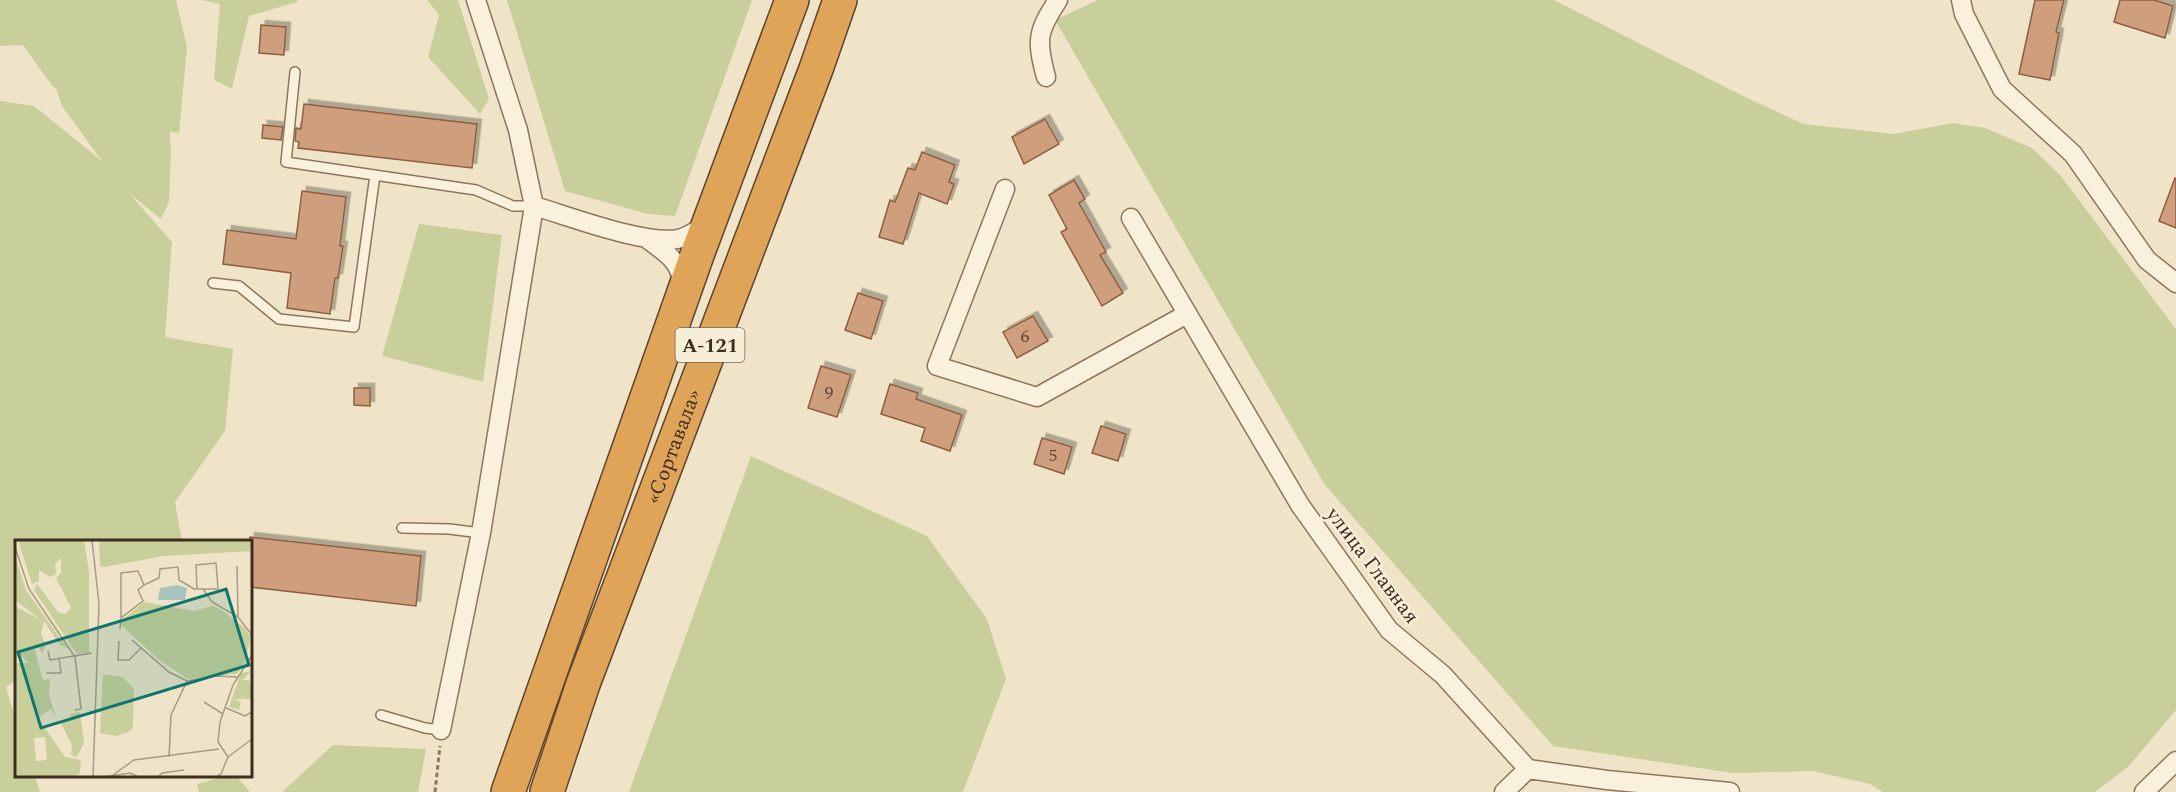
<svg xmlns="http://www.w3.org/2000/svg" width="2176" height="792" viewBox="0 0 2176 792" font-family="Spectral,serif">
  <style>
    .green { fill: #c9cf9b }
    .building { fill: #cf9f7d; stroke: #8d5f41; stroke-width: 1.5; filter: url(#shadow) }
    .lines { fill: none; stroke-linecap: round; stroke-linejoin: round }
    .lane-casing { stroke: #8d765c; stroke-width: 12 }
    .street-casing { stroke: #8d765c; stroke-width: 21 }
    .highway-casing { stroke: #5b4430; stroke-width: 36 }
    .path { stroke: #8d765c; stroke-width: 3; stroke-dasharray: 4.5 3; stroke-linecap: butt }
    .lane { stroke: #faf1dc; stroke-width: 9 }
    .street { stroke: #faf1dc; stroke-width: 18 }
    .highway { stroke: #e0a458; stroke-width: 33 }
    .labels { text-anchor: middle; stroke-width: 5; stroke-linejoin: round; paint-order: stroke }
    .number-label { font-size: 18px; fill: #624a37 }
    .shield { fill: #f7eed8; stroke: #756857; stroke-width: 1.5 }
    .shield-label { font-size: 20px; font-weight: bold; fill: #3d2e20 }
    .street-label { font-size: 21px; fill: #3d2e20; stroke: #f7eed8 }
    .inset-road { fill: none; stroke: #a89b85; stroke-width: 1.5 }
    .view { fill: #0f766e; fill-opacity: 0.15; stroke: #0f766e; stroke-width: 3 }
    .inset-edge { fill: none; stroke: #3d2e20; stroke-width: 3 }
  </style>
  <defs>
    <filter id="shadow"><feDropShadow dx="4.5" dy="-4.5" stdDeviation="0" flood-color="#0004"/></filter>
  </defs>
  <rect width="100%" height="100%" fill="#f0e4c8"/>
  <path class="green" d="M0 0H176L187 47 179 133 170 132 171 151 169 202 161 219 129 193 172 242 165 337 233 349 225 431 175 502 182 541 16 542V680L6 687 16 720V776H35L40 792H0V101L34 106 102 161 62 106 56 88 53 87 23 45 0 46Z
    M202 0H297V2L249 16 232 89 214 80 220 4Z
    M427 0H458L489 99 480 114 428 57 439 15Z
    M507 0H752L675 216 648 214 565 191Z
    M1098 0H1554L1749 99 1804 124 1894 134 1952 123 1985 128 2032 148 2060 175 2176 329V710L2128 767 2095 792H1883L1870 784 1813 771 1733 773 1553 746 1325 485 1055 20Z
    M419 224 502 235 483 382 382 356Z
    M751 456 927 536 987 619 1006 679 963 792H629Z
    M333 745 426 749 418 792H282Z
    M226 776H236L250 792H199L197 784Z"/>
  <path class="building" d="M2035 0H2064L2056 32 2059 33 2050 80 2019 74Z
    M2120 0H2154L2173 6 2165 38 2114 22Z
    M261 25 286 27 284 55 259 53Z
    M304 104 477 124 472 168 298 148 299 142 295 141 296 128 301 129Z
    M1045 119 1059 144 1024 164 1012 137Z
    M263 125 283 127 281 140 262 138Z
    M922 152 955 165 949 182 954 184 947 204 919 193 903 244 879 237 890 200 895 202 908 168 915 170Z
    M2175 178H2176V228L2159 221Z
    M1074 180 1085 199 1079 203 1106 252 1100 255 1123 293 1102 306 1061 232 1067 229 1049 195Z
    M302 191 346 197 340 246H343L338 278H335L330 314 287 308 291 273 223 264 227 230 296 239Z
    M858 293 883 301 871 339 845 330Z
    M1033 316 1048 341 1017 358 1003 332Z
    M821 366 851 375 837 417 808 408Z
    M890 384 918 393 916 399 962 415 950 451 921 441 925 428 881 414Z
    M354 388H370V406L354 405Z
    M1101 426 1126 434 1118 461 1092 453Z
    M1042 438 1072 447 1064 474 1034 464Z
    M250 537 421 556 416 606 250 587Z"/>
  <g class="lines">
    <g class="lane-casing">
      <path id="lane" d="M295 72 286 162 476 190 513 206H534
        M213 283 239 286 279 319 354 327 375 175
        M402 528 449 529 481 533
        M381 715 425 728 441 730"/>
    </g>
    <g class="street-casing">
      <path id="street" d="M1961 0 1964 14 2002 89 2073 154 2147 260 2176 283
        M1046 77C1036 40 1037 32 1058 0
        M1005 189 937 366 1037 397 1187 314
        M534 206C569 216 644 245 678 239 689 237 697 230 707 224
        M1131 218 1300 505 1389 630 1443 675 1528 769 1607 780 1730 792
        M646 238C668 255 678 258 684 286
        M441 730 481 533 534 206 518 130 476 0
        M1504 792 1528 769
        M2144 792 2176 761"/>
    </g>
    <g class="highway-casing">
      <g id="highway">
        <path d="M508 792 697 255 792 0"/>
        <path id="s1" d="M547 792 583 684 816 69 840 0"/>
      </g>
    </g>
    <path class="path" d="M435 792 440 746"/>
    <use href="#lane" class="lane"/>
    <use href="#street" class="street"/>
    <use href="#highway" class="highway"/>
  </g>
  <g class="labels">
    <g class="number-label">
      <text x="1025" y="342">6</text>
      <text x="829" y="398">9</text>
      <text x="1053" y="461">5</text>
    </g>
    <rect class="shield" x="675.5" y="328" width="69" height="34" rx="4.5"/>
    <g class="shield-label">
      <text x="710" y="352">А-121</text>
    </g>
    <g class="street-label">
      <text dy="7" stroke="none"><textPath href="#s1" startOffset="368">«Сортавала»</textPath></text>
      <text transform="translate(1373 565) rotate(53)" y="7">улица Главная</text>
    </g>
  </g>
  <g transform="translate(15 540)">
    <rect width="237" height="237" fill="#f0e4c8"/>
    <path d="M3 0H69L74 32V113L62 114 19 50 22 44 43 72 50 74 56 68 41 38 46 33V18L40 24 41 34 35 37 24 30V41L17 44ZM84 0H237V11L149 16 89 27 85 26ZM0 16 11 50 52 108 45 105 29 81 26 94 31 104 27 114 24 106 19 107 28 140 35 139 34 155 41 178 36 169 23 178 50 217 66 220 65 233 58 237H0V123H14L6 116 0 119V66L26 80 0 60ZM30 197 32 220 21 221 19 198ZM129 62 179 71 197 66 205 69 230 88 236 98 229 124 222 134 173 139 144 120 104 83ZM237 131 227 140H234L237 146V159H219L226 162 224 170 214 167 226 133ZM88 134 107 137 119 148 118 188 114 192 101 196 85 193ZM65 172 69 203 62 217 56 215 57 205 45 182H52L56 174Z" fill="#c9cf9b" fill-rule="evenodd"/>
    <path d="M162 45 172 48 170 60H143L145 48Z" fill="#a9c4bc"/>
    <path class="inset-road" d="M77 0 84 64 78 237M0 7 14 49 60 117 66 169 60 170M222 26 223 77M129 45 144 38 145 29 163 27 164 40 179 49H203L201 23 181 25 182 49M188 49 197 62 223 77 237 95M105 89 106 78 128 61 123 50 129 45 123 31 106 33V78M117 100 154 132 172 141 201 136 223 137M104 101 103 120H114L126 108M33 111 35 120 77 113M31 133H46L44 118M189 162 208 174M211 168 230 176 237 172M154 217 156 175 172 141M213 217 203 202 205 182 218 145 237 115M213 217 237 199M98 235 119 220 204 209M88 237 115 233 124 237M143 237 147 233 169 230M201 237 206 234 213 217"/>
    <path class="view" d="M211 49 234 125 26 188 3 112Z"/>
    <rect width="237" height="237" class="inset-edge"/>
  </g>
</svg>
